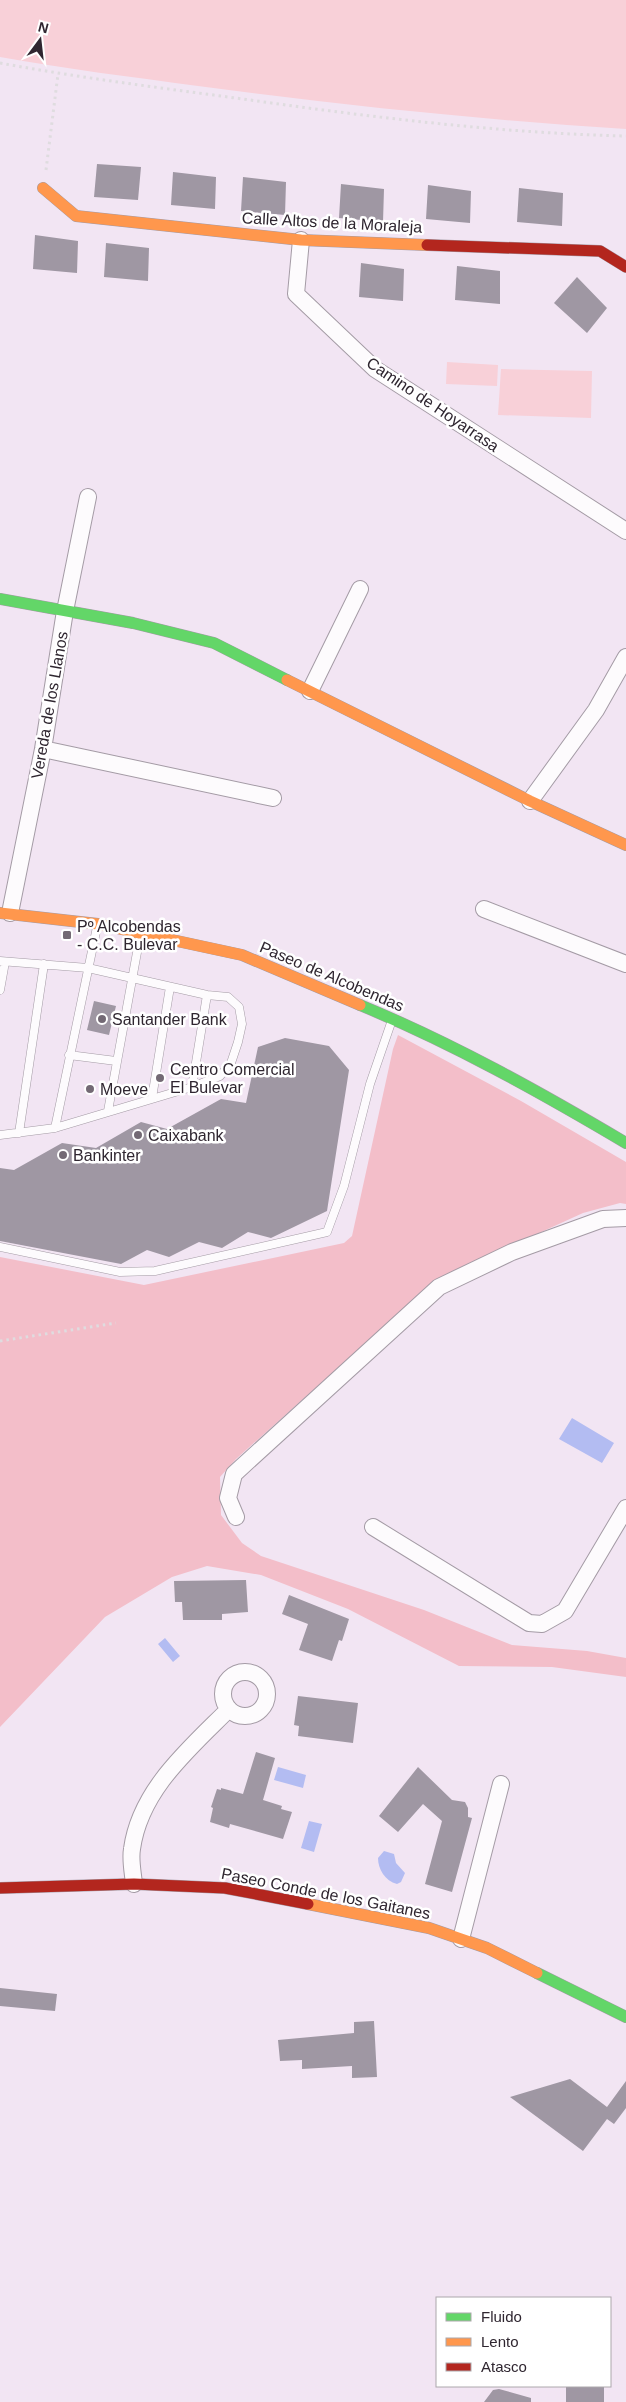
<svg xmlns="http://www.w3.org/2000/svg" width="626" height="2402" viewBox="0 0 626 2402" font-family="Helvetica,sans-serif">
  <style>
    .green { fill: #f8d0d8 }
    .forest { fill: #f3bec9 }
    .water { fill: #b3bcf2 }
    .building { fill: #9f97a3 }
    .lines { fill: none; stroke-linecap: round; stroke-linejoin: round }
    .lane-casing { stroke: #a49ba5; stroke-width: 9 }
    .street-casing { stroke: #a49ba5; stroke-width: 18 }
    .fast-casing { stroke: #a49ba5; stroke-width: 12 }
    .slow-casing { stroke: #a49ba5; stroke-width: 12 }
    .jam-casing { stroke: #a49ba5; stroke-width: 12 }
    .path { stroke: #dfdcdf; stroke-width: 3; stroke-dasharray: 2.5 4; stroke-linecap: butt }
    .lane { stroke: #fdfbfd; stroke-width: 8 }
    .street { stroke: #fdfbfd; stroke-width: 16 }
    .fast { stroke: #63d668; stroke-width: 11 }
    .slow { stroke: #ff974d; stroke-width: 11 }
    .jam { stroke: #b3261e; stroke-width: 11 }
    .poi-dot { fill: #736974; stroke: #fff; stroke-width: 2 }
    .labels { text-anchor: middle; stroke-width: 5; stroke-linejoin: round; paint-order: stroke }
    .street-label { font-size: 16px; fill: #2f2630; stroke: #fff }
    .poi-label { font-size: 16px; fill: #2f2630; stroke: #fff; text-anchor: start }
  </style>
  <rect width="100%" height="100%" fill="#f2e5f3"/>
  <path class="green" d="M0 0H626V129C483 120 340 105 198 86 132 77 66 69 0 57Z
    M447 362 498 365 497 386 446 384Z
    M501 369 592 371 591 418 498 415Z"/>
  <path class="forest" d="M398 1035 521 1101 626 1162V1204L620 1203 583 1213 436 1280 236 1459 220 1477 221 1515 242 1543 261 1556 424 1610 512 1645 587 1651 626 1658V1677L552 1667 459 1666 348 1609 261 1575 207 1566 172 1577 105 1617 0 1727V1257L144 1285 344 1243 352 1236 393 1049Z"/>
  <path class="water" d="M572 1418 614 1443 602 1463 559 1439Z
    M165 1638 180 1656 173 1662 158 1644Z
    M278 1767 306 1775 303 1788 274 1780Z
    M309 1821 322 1824 314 1852 301 1848Z
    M384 1851 394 1854 396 1863 405 1873 401 1882 397 1884C385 1881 378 1869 378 1858Z"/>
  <path class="building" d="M97 164 141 167 138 200 94 197Z
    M173 172 216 177 215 209 171 205Z
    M243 177 286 182 285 215 241 211Z
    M341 184 384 189 383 222 339 218Z
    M428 185 471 191 470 223 426 219Z
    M519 188 563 193 562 226 517 222Z
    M35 235 78 241 77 273 33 269Z
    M106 243 149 248 148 281 104 277Z
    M361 263 404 269 403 301 359 297Z
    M457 266 500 271V304L455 300Z
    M577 277 607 308 587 333 554 303Z
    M94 1001 116 1006 109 1035 87 1030Z
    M285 1038 329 1046 349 1070 327 1211 271 1238 248 1232 222 1248 199 1242 169 1257 147 1250 121 1264 0 1241V1168L14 1170 62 1143 96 1148 141 1122 167 1129 221 1099 246 1103 258 1047Z
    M246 1580 248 1612 222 1614V1620H183L182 1602H175L174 1581Z
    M289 1595 349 1619 342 1641 339 1640 332 1661 299 1650 308 1624 282 1614Z
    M298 1696 358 1703 353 1743 298 1736 299 1726 294 1725Z
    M256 1752 275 1758 263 1800 282 1806 281 1809 292 1812 283 1839 230 1824 229 1828 210 1822 213 1808 211 1807 217 1789 221 1790V1788L243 1794Z
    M418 1767 452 1800 465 1802 468 1808V1817L472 1818 452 1892 425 1884 442 1821 423 1804 398 1832 379 1816Z
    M0 1988 57 1994 55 2011 0 2006Z
    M374 2021 377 2077 352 2078V2066L302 2069V2060L280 2061 278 2040 354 2033V2022Z
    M570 2079 607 2107 626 2081V2108L614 2124 607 2119 583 2151 510 2097Z
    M566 2386H604V2402H566Z
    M499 2389 531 2398V2402H484L493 2390Z"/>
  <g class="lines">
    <g class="lane-casing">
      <path id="lane" d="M0 961 88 968 207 995 228 997 239 1007 242 1024 238 1042 231 1063 220 1076 192 1087 55 1128 0 1135
        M0 990 5 962
        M69 1055 116 1061
        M192 1087 207 995
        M152 1098 170 987
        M108 1111 140 936
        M55 1128 97 927
        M19 1133 44 964
        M0 1247 120 1272 155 1271 327 1232 344 1186 370 1084 392 1020"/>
    </g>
    <g class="street-casing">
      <path id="street" d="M301 240 296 294 375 369 626 531
        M310 691 360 589
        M43 749 273 798
        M530 801 596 710 626 657
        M484 909 626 964
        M10 913 43 749 65 611 88 497
        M236 1517 228 1498 234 1474 439 1287 512 1252 603 1219 626 1218
        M373 1527 529 1623 542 1624 565 1611 626 1508
        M223 1694a22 22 0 1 1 44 0a22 22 0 1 1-44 0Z
        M134 1884C133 1873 130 1860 132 1849 140 1790 189 1749 229 1709
        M461 1939 501 1784"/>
    </g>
    <g class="fast-casing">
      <path id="fast" d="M0 599 133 623 214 643 287 680
        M360 1005C452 1043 540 1092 626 1143
        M537 1973 626 2017"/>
    </g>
    <g class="slow-casing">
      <path id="slow" d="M43 188 76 216 301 240 427 245
        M287 680 530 801 626 845
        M0 913 98 924 242 955 360 1005
        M308 1904 429 1928 487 1948 537 1973"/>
    </g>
    <g class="jam-casing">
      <path id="jam" d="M427 245 600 251 626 267
        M0 1888 134 1884 225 1888 308 1904"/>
    </g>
    <path class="path" d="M0 63C81 78 162 88 243 99 370 117 498 133 626 136
      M46 170 58 74
      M0 1341 116 1323"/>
    <use href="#lane" class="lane"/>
    <use href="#street" class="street"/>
    <use href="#fast" class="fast"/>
    <use href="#slow" class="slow"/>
    <use href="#jam" class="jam"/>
  </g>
  <g class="poi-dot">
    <rect x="62" y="930" width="10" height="10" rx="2.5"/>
    <circle cx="102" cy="1019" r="5"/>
    <circle cx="160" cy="1078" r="5"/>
    <circle cx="90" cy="1089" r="5"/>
    <circle cx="138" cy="1135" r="5"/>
    <circle cx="63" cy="1155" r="5"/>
  </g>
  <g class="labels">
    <g class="street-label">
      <text transform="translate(332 222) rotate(3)" y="6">Calle Altos de la Moraleja</text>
      <text transform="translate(433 404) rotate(34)" y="6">Camino de Hoyarrasa</text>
      <text transform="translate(49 705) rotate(-80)" y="6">Vereda de los Llanos</text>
      <text transform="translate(332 976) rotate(23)" y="6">Paseo de Alcobendas</text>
      <text transform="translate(326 1893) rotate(11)" y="6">Paseo Conde de los Gaitanes</text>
    </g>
    <g class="poi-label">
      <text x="77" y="932">Pº Alcobendas<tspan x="77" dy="18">- C.C. Bulevar</tspan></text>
      <text x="112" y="1025">Santander Bank</text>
      <text x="170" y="1075">Centro Comercial<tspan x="170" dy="18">El Bulevar</tspan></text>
      <text x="100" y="1095">Moeve</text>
      <text x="148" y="1141">Caixabank</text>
      <text x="73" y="1161">Bankinter</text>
    </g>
  </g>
  <rect x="436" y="2297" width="175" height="90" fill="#ffffff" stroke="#aca8ac"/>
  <rect x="446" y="2313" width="25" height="8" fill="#63d668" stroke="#aca8ac"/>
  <text x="481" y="2322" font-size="15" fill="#2f2630">Fluido</text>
  <rect x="446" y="2338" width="25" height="8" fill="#ff974d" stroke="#aca8ac"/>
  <text x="481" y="2347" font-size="15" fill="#2f2630">Lento</text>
  <rect x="446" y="2363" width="25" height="8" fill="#b3261e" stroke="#aca8ac"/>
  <text x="481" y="2372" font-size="15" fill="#2f2630">Atasco</text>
  <g transform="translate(40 40) rotate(15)" stroke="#ffffff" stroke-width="4" paint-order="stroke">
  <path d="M0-4L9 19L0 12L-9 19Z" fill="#2f2630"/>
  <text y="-8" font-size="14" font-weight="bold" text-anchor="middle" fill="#2f2630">N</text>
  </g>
</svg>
